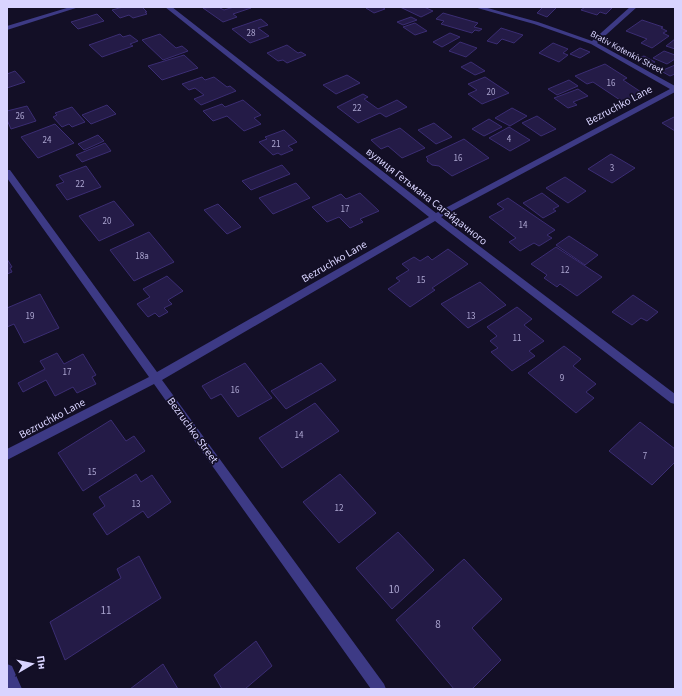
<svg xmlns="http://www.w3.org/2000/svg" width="682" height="696" viewBox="0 0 682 696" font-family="'Source Sans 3',sans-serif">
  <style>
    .building { fill: #241b47; stroke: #3b2d73 }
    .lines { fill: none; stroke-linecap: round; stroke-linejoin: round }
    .minor { fill: #3d3a85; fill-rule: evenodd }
    .labels { text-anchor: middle; stroke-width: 3.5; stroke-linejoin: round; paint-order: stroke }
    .number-label { font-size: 9px; fill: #aca6d1 }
    .far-street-label { font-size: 9px; fill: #d9d4ff; stroke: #130f26 }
    .street-label { font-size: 11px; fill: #d9d4ff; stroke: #130f26 }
    .near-number-label { font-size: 11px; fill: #aca6d1 }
  </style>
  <rect width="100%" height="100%" fill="#130f26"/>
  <path class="building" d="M123 7H142L147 12H145L147 14 133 18 129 15 120 18 112 10Z
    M222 7 220 8 224 10 234 7 251 8 233 14 237 17 223 22 203 8Z
    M368 7H382L385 9 374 13 366 8Z
    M400 7H424L433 11 421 17Z
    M543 7H557L547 17 537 13Z
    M585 7H607L612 8 606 14 600 12 597 15 581 10Z
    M443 13 478 23 474 27 482 29 479 31 475 30 472 33 441 24 444 21 436 19Z
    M97 14 104 21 78 29 71 22Z
    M411 17 417 20 403 25 397 22Z
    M261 19 268 25 258 28 269 36 250 43 232 29Z
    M642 20 663 27 661 28 667 31 663 33 669 36 652 48 641 43 647 39 626 31Z
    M415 23 427 31 415 35 403 27Z
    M501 28 523 35 514 43 502 39 497 44 487 41Z
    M450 33 460 37 442 47 433 42Z
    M120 34 123 37 130 35 138 41 130 44 133 46 102 57 89 45Z
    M160 34 176 48 182 46 188 51 163 60 142 40Z
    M675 39V49L666 46Z
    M460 42 477 48 466 57 449 51Z
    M553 43 568 49 563 53 568 55 559 62 539 53Z
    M287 45 298 53 301 52 306 55 287 63 283 60 278 61 267 53Z
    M580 48 590 52 580 58 570 54Z
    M664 51 675 55V59L667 64 653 58Z
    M184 55 198 68 162 80 148 66Z
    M644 56 655 62 649 65 637 58Z
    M471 62 485 71 475 75 461 67Z
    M605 64 627 78 623 80 644 94 623 102 593 82 587 84 575 76Z
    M675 65V74L670 76 661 71Z
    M15 71 25 82 7 88V74Z
    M347 75 360 83 336 94 323 85Z
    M202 77 205 80 214 77 227 87 230 86 236 91 201 105 194 99 204 95 195 88 189 90 182 84Z
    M485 77 509 93 482 104 468 94 477 90 468 84Z
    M569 80 578 86 557 95 548 89Z
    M578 89 588 96 573 102 577 105 568 108 554 98Z
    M363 94 368 97 364 99 378 109 397 100 407 107 386 117 380 113 358 123 337 107Z
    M243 100 261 115 254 118 261 124 244 131 227 116 213 121 203 111 222 104 225 107Z
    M107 105 116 114 91 124 82 115Z
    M27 106 36 121 11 129 7 120V111Z
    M72 107 85 122 72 127 69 124 62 127 53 117 57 115 55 113Z
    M512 108 527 116 510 126 495 118Z
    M537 116 556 129 541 136 522 123Z
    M674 117 675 118V131L662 123Z
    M489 119 502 127 484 136 472 129Z
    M434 123 452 137 436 144 418 130Z
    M55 124 74 143 38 158 21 137Z
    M509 127 530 140 510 151 489 138Z
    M400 128 425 148 402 158 388 146 381 149 371 140Z
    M284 130 297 142 288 146 293 150 281 155 278 153 273 155 259 142 267 139 265 137Z
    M98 135 104 141 84 150 78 144Z
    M464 139 489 158 452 176 439 166 432 165 427 161 428 159 426 157Z
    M105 143 111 151 82 162 76 155Z
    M611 154 635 168 612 183 588 169Z
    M282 165 290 174 251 190 242 181Z
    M86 166 101 187 67 200 56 185 64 182 59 176Z
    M565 177 586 191 568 203 546 188Z
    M296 183 310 198 273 214 259 198Z
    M360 193 379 211 360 219 363 222 350 228 339 217 327 222 312 207 341 194 346 199Z
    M542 193 559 206 553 209 556 211 543 218 523 203Z
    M508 198 555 230 547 235 552 238 539 246 534 243 520 251 509 242 516 238 489 217 504 209 497 204Z
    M114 201 134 225 99 241 79 216Z
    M218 204 241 227 227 234 204 210Z
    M149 232 174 262 134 281 110 250Z
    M569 236 598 255 585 265 556 245Z
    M556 247 602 277 577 296 560 284 557 287 544 278 547 275 531 264Z
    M448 249 468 264 432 288 435 290 410 307 388 289 400 281 396 278 409 270 402 264 414 257 420 261 428 256 432 260Z
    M7 259 12 267 10 268 12 272 7 274Z
    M167 276 183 291 168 300 172 304 164 308 168 312 159 317 155 313 148 317 137 304 150 297 143 289Z
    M480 282 506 305 468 328 441 304Z
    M40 294 59 328 24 343 14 324 7 327V308Z
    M633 295 658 312 647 321 641 318 632 325 612 312Z
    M517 307 532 319 524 325 544 341 529 351 535 356 512 371 491 352 498 348 490 341 497 336 487 327Z
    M564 346 581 359 573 366 596 384 586 392 594 398 576 413 528 373Z
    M57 353 64 364 83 354 96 375 92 377 96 384 77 393 73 387 55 396 46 380 23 392 18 383 45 369 40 361Z
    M245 363 272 398 238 417 221 394 211 399 202 386Z
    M321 363 336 380 286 409 271 391Z
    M315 403 339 431 282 468 259 438Z
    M111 420 126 441 134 436 145 451 83 491 58 453Z
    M640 422 675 449V462L652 485 609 451Z
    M136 474 141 482 152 475 171 502 148 518 143 511 107 535 93 514 105 506 99 497Z
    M340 474 376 513 339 543 303 502Z
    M398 532 434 570 392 609 356 568Z
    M139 556 161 598 65 660 50 622 121 578 117 569Z
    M464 559 502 599 472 628 501 660 472 689H454L396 620Z
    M256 641 272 666 245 689H222L214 675Z
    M163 664 178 689H130Z"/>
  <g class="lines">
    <path class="minor" d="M70 7H79L7 30V26Z
      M165 7H172L436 213 670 89 591 44 534 24 474 7H484L538 22 592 41 630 7H637L597 43 675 86V92L441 217 675 394V404L671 403 435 221 162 380 384 684 386 689H371L154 384 7 460V449L149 377 7 178V170H10L157 372 429 217Z
      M7 664 12 666 22 689H8Z"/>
  </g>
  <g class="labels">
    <g class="number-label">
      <text x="251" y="36">28</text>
      <text x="611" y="86">16</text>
      <text x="491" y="95">20</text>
      <text x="357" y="111">22</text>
      <text x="20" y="119">26</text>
      <text x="509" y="142">4</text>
      <text x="47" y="143">24</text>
      <text x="276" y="147">21</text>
      <text x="458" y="161">16</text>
      <text x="612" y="171">3</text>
      <text x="80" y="187">22</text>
      <text x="345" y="212">17</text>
      <text x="107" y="224">20</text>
      <text x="523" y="228">14</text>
      <text x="142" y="259">18а</text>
      <text x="565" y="273">12</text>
      <text x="421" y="283">15</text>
      <text x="30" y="319">19</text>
      <text x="471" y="319">13</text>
      <text x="517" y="341">11</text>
      <text x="67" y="375">17</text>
      <text x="562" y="381">9</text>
      <text x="235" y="393">16</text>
      <text x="299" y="438">14</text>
      <text x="645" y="459">7</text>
      <text x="92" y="475">15</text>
      <text x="136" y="507">13</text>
      <text x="339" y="511">12</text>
    </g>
    <g class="far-street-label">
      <text transform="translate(627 52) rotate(28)" y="3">Brativ Kotenkiv Street</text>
    </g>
    <g class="street-label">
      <text transform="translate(619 105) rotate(-28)" y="4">Bezruchko Lane</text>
      <text transform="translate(427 196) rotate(38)" y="4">вулиця Гетьмана Сагайдачного</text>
      <text transform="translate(334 261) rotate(-30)" y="4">Bezruchko Lane</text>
      <text transform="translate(52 418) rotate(-28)" y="4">Bezruchko Lane</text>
      <text transform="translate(193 430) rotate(54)" y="4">Bezruchko Street</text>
    </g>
    <g class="near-number-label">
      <text x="394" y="593">10</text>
      <text x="106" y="614">11</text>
      <text x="438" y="628">8</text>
    </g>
  </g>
  <rect width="682" height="696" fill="none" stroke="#d9d4ff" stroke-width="16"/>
  <g transform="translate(32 664) rotate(81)" stroke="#130f26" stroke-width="3" paint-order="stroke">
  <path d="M0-3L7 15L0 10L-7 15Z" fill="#d9d4ff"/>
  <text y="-6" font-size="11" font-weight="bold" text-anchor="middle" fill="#d9d4ff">Пн</text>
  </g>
</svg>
